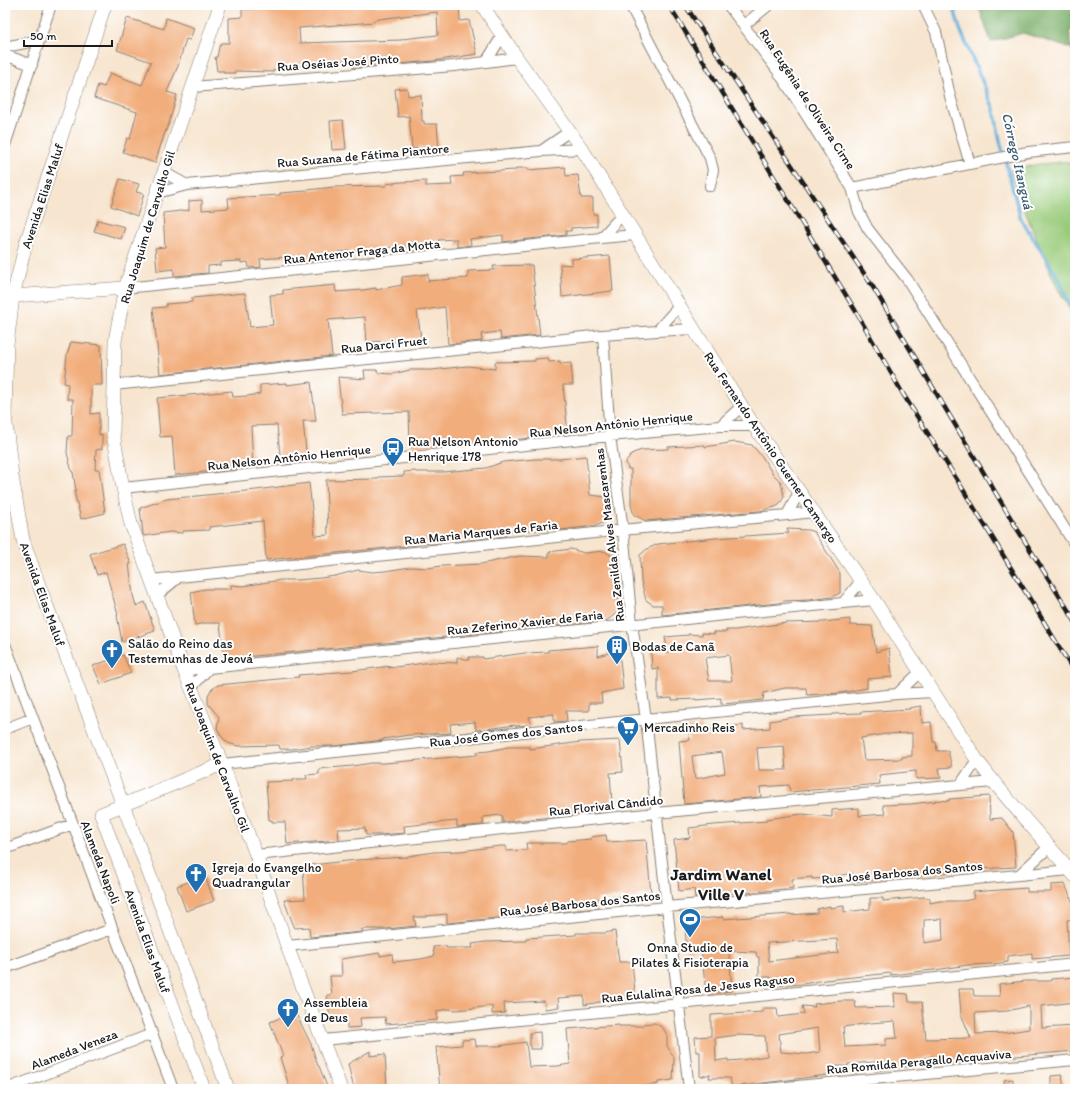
<svg xmlns="http://www.w3.org/2000/svg" width="1080" height="1094" viewBox="0 0 1080 1094" font-family="Itim,sans-serif">
  <style>
    .green { fill: #9acb7a; stroke: #5b744b }
    .forest { fill: #7baf6a; stroke: #4c6643 }
    .lines { fill: none; stroke-linecap: round; stroke-linejoin: round }
    .stream { stroke: #63afdc; stroke-width: 3.5 }
    .building { fill: #f2ad7b; fill-rule: evenodd }
    .minor-casing { stroke: #8a8076; stroke-width: 12 }
    .tertiary-casing { stroke: #8a8076; stroke-width: 14 }
    .minor { stroke: #fff; stroke-width: 10 }
    .tertiary { stroke: #fff; stroke-width: 13 }
    .rail-casing { stroke: #1c1c1c; stroke-width: 4.5 }
    .rail { stroke: #fff; stroke-width: 3; stroke-dasharray: 9; stroke-linecap: butt }
    .labels { text-anchor: middle; stroke-width: 4; stroke-linejoin: round; paint-order: stroke }
    .street-label { font-size: 13px; fill: #1c1c1c; stroke: #fff }
    .poi-label { font-size: 13px; fill: #1c1c1c; stroke: #fff; text-anchor: start }
    .water-label { font-size: 14px; font-style: italic; fill: #3c5e72; stroke: #fff }
    .district-label { font-size: 17px; font-weight: bold; fill: #1c1c1c; stroke: #fff }
  </style>
  <rect width="100%" height="100%" fill="#fff"/>
  <filter id="ink" filterUnits="userSpaceOnUse"><feTurbulence type="fractalNoise" baseFrequency=".025" numOctaves="2"/><feDisplacementMap in="SourceGraphic" scale="8" xChannelSelector="R" yChannelSelector="G"/><feConvolveMatrix kernelMatrix="1 2 1 2 8 2 1 2 1" color-interpolation-filters="sRGB"/></filter>
  <filter id="wash" filterUnits="userSpaceOnUse"><feTurbulence type="fractalNoise" baseFrequency=".012" numOctaves="4" result="noise"/><feDisplacementMap in="SourceGraphic" scale="16" xChannelSelector="R" yChannelSelector="G"/><feGaussianBlur stdDeviation="0.9" result="paint"/><feColorMatrix in="noise" values="0 0 0 0 0 0 0 0 0 0 0 0 0 0 0 0 0 1.4 0 .05"/><feComposite in="paint" operator="in"/></filter>
  <g filter="url(#wash)">
    <rect width="100%" height="100%" fill="#f7e5cf"/>
    <path class="green" d="M1062 162H1075V318L1056 285 1024 209 1011 170 1039 164Z"/>
    <path class="forest" d="M978 5H1075V31L1069 30 1072 49 1023 33 991 42Z"/>
    <g class="lines">
      <path class="stream" d="M953 5 960 29 994 109 1000 141 1021 219 1059 279 1070 305 1075 340"/>
    </g>
    <g id="blocks">
      <path class="building" d="M266 5V6L459 5 460 21 469 20 477 54 433 61 353 68 352 60 312 63V65L285 67V69L273 70V72L235 71V73H224V71H217L215 57H217L219 47 221 43H229V18L242 17V9H255L254 6ZM437 12 438 35 402 39V40L300 43 299 28 374 22V20L386 18Z
        M127 18 164 29 166 18 194 28 190 40 186 39 178 66 167 92 177 95 169 123 164 135 155 163 123 152 127 138 130 139 137 112 94 98 98 85 104 87 110 73 142 85 151 62 117 50Z
        M407 88 408 96 421 95 422 121H424V124H437L439 149H427V147L412 149 409 116 398 117 395 89Z
        M343 120 346 149 332 150 330 121Z
        M565 167 566 176 578 175 581 198H593V214H597V226L571 228V231H566V235L503 242V235L470 239 471 245 457 247V239L438 240 439 248 406 252 405 246 339 252V259L288 264 287 257 260 259 261 267 249 268 248 262 241 263V261L221 262V265L208 266V273L174 276V269L157 271 155 248 165 247 163 213 189 210V201L202 200V210L229 208 228 198 280 195V193L307 191V190L334 187 386 186V184L401 182 426 181V186L452 185 451 177 464 176 463 173 516 170V168H528V170Z
        M120 179 139 184 136 192 144 194 137 216 111 206Z
        M98 220 125 227 121 239 94 231Z
        M610 256 613 291 562 297 560 264 572 265V259Z
        M532 265 540 335 501 339 500 332 481 334 482 341 448 344 445 307 417 311 421 338 407 339V341L394 342 393 341 367 342 365 317 328 320 332 356 160 374 153 308 166 307V304L192 302V298L245 293 250 327 273 325 270 295 283 294V290L335 285 336 292 363 290 376 288V290L402 285V277L428 274V281L454 279 468 278V271L494 270 493 266Z
        M71 342 101 345 102 385H91V414L99 413V435L102 434V449L96 450 95 470 99 469 105 513 81 519 74 491H76L73 472H72L67 453 68 436H72L73 399H67L68 384 64 383 67 355Z
        M548 358 549 362 560 361V364L571 363 573 385H563L568 434 438 448V446H410L409 412 342 414 338 377 365 379 364 370H377L378 373 393 374 410 370H432L467 366 495 369V362L535 361V359Z
        M311 382 316 421H303L307 461 281 464 277 425 251 426 253 467 175 475 172 436 160 437 157 398 232 391 233 397 247 396 260 394V385L287 383V385Z
        M735 442 752 445 763 458 772 473 781 482 784 497 779 505 775 507 760 511 646 521 634 515 631 505V469H628L626 462 633 453 642 450 668 449 667 447 705 445V447Z
        M586 456 590 495 607 497V521L595 526 560 530 507 531 506 536 432 544 423 543 416 545 266 560 263 521 209 527V530L183 531V533L170 532 144 536 143 534 140 508 167 499 256 490 309 483 315 536 328 535 326 480 378 479V477L404 476V472L415 471 416 472H443L486 468 503 462 536 459H560Z
        M787 529 808 530 814 532 840 573V593L832 597 810 600 785 601 778 603 662 615V605H653L646 600 641 581 640 555 647 549 658 544 716 538 789 533Z
        M123 544 131 564H129L133 595 136 606 145 602 155 631 122 642 117 615H118L106 572 97 575 90 554Z
        M571 549 584 553 604 551 612 556 615 564 619 595 617 613 606 621 224 659 220 623H206L195 625 191 592 205 589H231V585L243 586 281 580H297L321 578 335 576 358 570 373 572 385 571 410 567 428 568 441 566 481 564 520 556 549 557V552Z
        M850 619V625L872 626 876 652 889 648 892 677 867 679V688L840 693 807 695 806 688H785L764 693 763 700 733 703 721 704V698L696 700V699L672 700V698L658 699V668L652 669 651 652 668 653 665 637 689 635 688 634 702 635V633L715 634 714 632H727L726 630H735L786 623 823 622ZM729 655 732 680 731 681H709L705 658Z
        M598 646V656L619 650 623 689 601 693 602 703H589V711H566L567 721 554 722V714L529 717 531 725 515 726V725L486 729 476 730 475 722 450 724 451 733 409 735 383 739V740L334 746H312L292 749H280L279 745 238 746 228 743 221 736 217 728 219 717 208 704V695L212 689 218 685 299 677 298 675 352 671 391 666 388 668 432 662 457 663V657L469 660V657H483V659L525 653 548 652V650Z
        M123 655 131 673 101 684 93 666Z
        M921 706 922 723 931 722 933 742H936L937 751H948L952 767 939 768 941 778 916 779V771L879 775 880 784 790 792 789 785 760 787 761 797 684 804 679 741 690 740 688 728 702 726 703 731 743 725V730L770 728V721L794 717 833 715V714L861 713 860 712 910 709 909 708ZM912 733V756L902 757V759L864 760 861 738 886 734ZM784 746 786 770H759L757 748ZM722 752 725 773 695 779 692 756Z
        M620 740 623 772 610 773 612 803 600 804 601 812 562 815V816L502 822V815L483 817V825L457 827V821L404 826 405 833 378 835H366L365 828 338 829 339 840 287 844 285 822H272V820H269L266 782 294 781 293 779H307L306 775 319 774V769L352 766 372 763H385L477 755V752L489 751 508 747H530V749L581 742Z
        M989 796 990 819 1002 818 1013 832 1016 867 958 870V871L943 873 852 882V873L827 878 812 879V877L792 879 793 888 747 893V891L709 897H695L694 889 679 891 674 840 690 838 689 828 714 825 767 821V819L802 814 832 817V810L859 808V816L885 814 883 805 911 804 936 801 935 800 949 801V799Z
        M606 835 607 842 646 840 651 894 637 895V898L624 899V896L597 899 598 908 447 923V914L426 916V917H414L416 926 386 929H362V932L310 937 309 927 295 928 293 924 284 900 305 899 303 866 356 860 408 857V856L434 852 460 851 500 846H506V851L527 850 526 843H567L568 841 591 839V837Z
        M205 876 214 901 186 911 177 886Z
        M1065 884 1075 908V919L1067 920 1069 956 1032 959V953L1008 956V962L994 964 968 965 942 969 891 975V973L825 980 803 984 772 986 771 977H759V957H757L756 952 729 951 732 991 706 993 701 948 687 950 685 929 689 923 700 922V919L723 917V919L791 914V915L817 913V909L830 906V908L844 906V912L870 909V898H883V901L924 897 930 898V903L940 901H963L974 899 973 892 1027 888V892H1051V885ZM942 919 943 940 924 943V920ZM837 939 838 953 769 961 767 943Z
        M615 931 619 962H632L635 992H631L630 999 610 1002V1000L584 1005V996L558 998 559 1007 545 1009 544 1001 504 1003 505 1013 492 1014V1006L457 1010 448 1009 437 1011V1020L386 1024 385 1017 360 1018 361 1027 347 1028V1017L330 1019 327 995H332L330 976H342L341 959 380 953V956L392 954 393 962 421 959 434 956 433 947 446 946V948H473L472 944 485 942 526 941V938L576 935V933H605Z
        M1075 977V1002L1041 1006 1042 1028 1075 1026V1051L993 1058V1057L960 1063 933 1065 932 1056 913 1061V1066L875 1071V1062L848 1064V1066H835V1074L732 1087 730 1078H709L710 1074 700 1077V1052H696L695 1037 711 1036V1015L763 1012V1008H777L778 1017 804 1014 802 1006 815 1007 814 1004 841 1001H855L856 1008 895 1007 894 993 908 994 909 1002H922L926 1039 971 1038 961 1014 959 989H973L974 996H1000L999 984 1026 981H1051V979ZM1029 1006V1029L1004 1033 976 1034 975 1013 1007 1011ZM895 1021 897 1038 886 1039V1045L845 1047 843 1027 870 1023ZM818 1028 820 1052 806 1054 781 1052 779 1034ZM737 1035 765 1036 767 1056 741 1060 728 1061V1059L716 1061 715 1038Z
        M295 1012 311 1044 318 1066H319L328 1089H290L280 1057 283 1056 270 1022Z
        M655 1023 663 1028 667 1035V1046L674 1057 673 1080 658 1082V1084L623 1089H440L436 1047 462 1045V1040L475 1039 476 1046H499L526 1042 529 1067 558 1066 570 1064 567 1029 619 1025V1026H643V1024Z
        M540 1032 541 1049H530V1033Z
        M370 1051V1056L385 1054 387 1089H354L348 1064Z
        M1062 1075 1064 1089H1051V1076Z
        M1013 1079V1089H1005L1004 1080Z"/>
    </g>
  </g>
  <g filter="url(#ink)">
    <use href="#blocks" fill-opacity="0" stroke="#8a8076" stroke-width="1"/>
    <g class="lines">
      <g class="minor-casing">
        <path id="minor" d="M630 5 710 158 713 170 710 186
          M728 5 777 70 793 94 852 188 859 212 868 229 907 279 1075 545
          M923 5 936 32 950 96 970 164
          M744 25 769 5
          M502 36 486 62 517 58
          M5 47 40 40
          M5 55 32 65
          M192 87 454 66 486 62
          M570 131 541 151 582 149
          M5 145 51 5
          M187 185 541 151
          M852 188 1028 152 1075 147
          M157 193 187 185 163 172
          M622 215 601 238 635 235
          M125 288 601 238
          M679 306 657 331 693 329
          M603 335 610 436 623 530 632 624 646 719 667 907 689 1089
          M113 385 603 335 657 331
          M742 406 720 426H754
          M123 488 610 436 720 426
          M799 492 787 515 813 512
          M179 577 632 529 787 515
          M151 580 179 577 157 595
          M861 581 843 603 874 600
          M5 644 173 1089
          M209 668 843 603
          M184 670 209 668 191 688
          M920 672 897 694 934 692
          M5 729 33 718
          M977 760 960 785 993 782
          M222 764 646 719 897 694
          M1049 847 1019 875 1069 870
          M5 849 73 824
          M256 855 656 813 960 785
          M287 946 667 907 1019 875
          M5 968 112 929
          M323 1040 1075 964
          M6 1089 152 1034
          M765 1089 1075 1060"/>
      </g>
      <g class="tertiary-casing">
        <path id="tertiary" d="M105 5 26 243 13 296 7 345 5 415 12 476 23 540 40 588 146 865 228 1089
          M220 5 125 288 115 341 113 433 123 488 131 524 184 670 222 764 256 855 287 946 341 1089
          M482 5 517 58 582 149 754 426 874 600 977 760C1007 801 1042 838 1075 876
          M13 296 125 288
          M204 1089 101 814 222 764"/>
      </g>
      <use href="#minor" class="minor"/>
      <use href="#tertiary" class="tertiary"/>
      <g class="rail-casing">
        <path id="rail" d="M669 5 855 310 903 394 959 483 1075 673
          M685 5 873 287 1016 527 1075 621"/>
      </g>
      <use href="#rail" class="rail"/>
    </g>
  </g>
  <defs>
    <g id="bus-pin" transform="scale(1.15)"><path d="M0 17L-7.5 6A9.5 9.5 0 1 1 7.5 6Z" fill="#1f6fb2" stroke="#fff"/><path d="M-5-6H5V4H4V6H2V4H-2V6H-4V4H-5ZM-3.5-4V0h7V-4ZM-3.5 1.2v1.5H-2V1.2ZM2 1.2v1.5H3.5V1.2Z" fill="#fff"/></g>
    <g id="building-pin" transform="scale(1.15)"><path d="M0 17L-7.5 6A9.5 9.5 0 1 1 7.5 6Z" fill="#1f6fb2" stroke="#fff"/><path d="M-4-6H4V6H1V3H-1V6H-4ZM-2.5-4.3h1.7v1.8h-1.7ZM.8-4.3h1.7v1.8H.8ZM-2.5-1h1.7V.8h-1.7ZM.8-1h1.7V.8H.8Z" fill="#fff"/></g>
    <g id="church-pin" transform="scale(1.15)"><path d="M0 17L-7.5 6A9.5 9.5 0 1 1 7.5 6Z" fill="#1f6fb2" stroke="#fff"/><path d="M-1.2-6h2.4v3.5h3.3v2.4h-3.3V6h-2.4V-.1h-3.3v-2.4h3.3Z" fill="#fff"/></g>
    <g id="supermarket-pin" transform="scale(1.15)"><path d="M0 17L-7.5 6A9.5 9.5 0 1 1 7.5 6Z" fill="#1f6fb2" stroke="#fff"/><path d="M-6-5.5h2.5l.6 2H6L4.5 2H-2.5L-4.4-4H-6ZM-1.5 3.2a1.3 1.3 0 1 0 .1 0ZM3 3.2a1.3 1.3 0 1 0 .1 0Z" fill="#fff"/></g>
    <g id="stadium-pin" transform="scale(1.15)"><path d="M0 17L-7.5 6A9.5 9.5 0 1 1 7.5 6Z" fill="#1f6fb2" stroke="#fff"/><path d="M0-5a6.5 5 0 1 0 0 10a6.5 5 0 1 0 0-10ZM-3.5-1.8h7v3.6h-7Z" fill="#fff"/></g>
  </defs>
  <g fill-rule="evenodd">
    <use href="#bus-pin" x="393" y="448"/>
    <use href="#building-pin" x="617" y="646"/>
    <use href="#church-pin" x="112" y="650"/>
    <use href="#supermarket-pin" x="628" y="727"/>
    <use href="#church-pin" x="196" y="874"/>
    <use href="#stadium-pin" x="690" y="919"/>
    <use href="#church-pin" x="288" y="1009"/>
  </g>
  <g class="labels">
    <g class="street-label">
      <text transform="translate(338 62) rotate(-4)" y="5">Rua Oséias José Pinto</text>
      <text transform="translate(808 99) rotate(57)" y="5">Rua Eugênia de Oliveira Cirne</text>
      <text transform="translate(363 155) rotate(-5)" y="5">Rua Suzana de Fátima Piantore</text>
      <text transform="translate(42 196) rotate(-72)" y="5">Avenida Elias Maluf</text>
      <text transform="translate(147 227) rotate(-73)" y="5">Rua Joaquim de Carvalho Gil</text>
      <text transform="translate(362 251) rotate(-6)" y="5">Rua Antenor Fraga da Motta</text>
      <text transform="translate(384 344) rotate(-6)" y="5">Rua Darci Fruet</text>
      <text transform="translate(611 424) rotate(-6)" y="5">Rua Nelson Antônio Henrique</text>
      <text transform="translate(771 447) rotate(56)" y="5">Rua Fernando Antônio Guerner Camargo</text>
      <text transform="translate(289 457) rotate(-6)" y="5">Rua Nelson Antônio Henrique</text>
      <text transform="translate(481 532) rotate(-6)" y="5">Rua Maria Marques de Faria</text>
      <text transform="translate(609 535) rotate(-97)" y="5">Rua Zenilda Alves Mascarenhas</text>
      <text transform="translate(43 594) rotate(70)" y="5">Avenida Elias Maluf</text>
      <text transform="translate(525 622) rotate(-6)" y="5">Rua Zeferino Xavier de Faria</text>
      <text transform="translate(506 734) rotate(-6)" y="5">Rua José Gomes dos Santos</text>
      <text transform="translate(218 757) rotate(69)" y="5">Rua Joaquim de Carvalho Gil</text>
      <text transform="translate(606 805) rotate(-6)" y="5">Rua Florival Cândido</text>
      <text transform="translate(101 862) rotate(69)" y="5">Alameda Napoli</text>
      <text transform="translate(902 872) rotate(-5)" y="5">Rua José Barbosa dos Santos</text>
      <text transform="translate(580 903) rotate(-6)" y="5">Rua José Barbosa dos Santos</text>
      <text transform="translate(148 941) rotate(70)" y="5">Avenida Elias Maluf</text>
      <text transform="translate(698 988) rotate(-6)" y="5">Rua Eulalina Rosa de Jesus Raguso</text>
      <text transform="translate(74 1049) rotate(-21)" y="5">Alameda Veneza</text>
      <text transform="translate(919 1061) rotate(-5)" y="5">Rua Romilda Peragallo Acquaviva</text>
    </g>
    <g class="poi-label">
      <text x="408" y="446">Rua Nelson Antonio<tspan x="408" dy="15">Henrique 178</tspan></text>
      <text x="128" y="648">Salão do Reino das<tspan x="128" dy="15">Testemunhas de Jeová</tspan></text>
      <text x="632" y="651">Bodas de Canã</text>
      <text x="644" y="732">Mercadinho Reis</text>
      <text x="212" y="872">Igreja do Evangelho<tspan x="212" dy="15">Quadrangular</tspan></text>
      <text x="690" y="952" text-anchor="middle">Onna Studio de<tspan x="690" dy="15">Pilates &amp; Fisioterapia</tspan></text>
      <text x="304" y="1007">Assembleia<tspan x="304" dy="15">de Deus</tspan></text>
    </g>
    <g class="water-label">
      <text transform="translate(1018 161) rotate(77)" y="5">Córrego Itanguá</text>
    </g>
    <g class="district-label">
      <text x="721" y="880">Jardim Wanel<tspan x="721" dy="20">Ville V</tspan></text>
    </g>
  </g>
  <rect width="1080" height="1094" fill="none" stroke="#fff" stroke-width="20"/>
  <path d="M24 40v6h88v-6" fill="none" stroke="#1c1c1c" stroke-width="2"/>
  <text x="30" y="40" font-size="12" fill="#1c1c1c" stroke="#ffffff" stroke-width="3" paint-order="stroke">50 m</text>
</svg>
